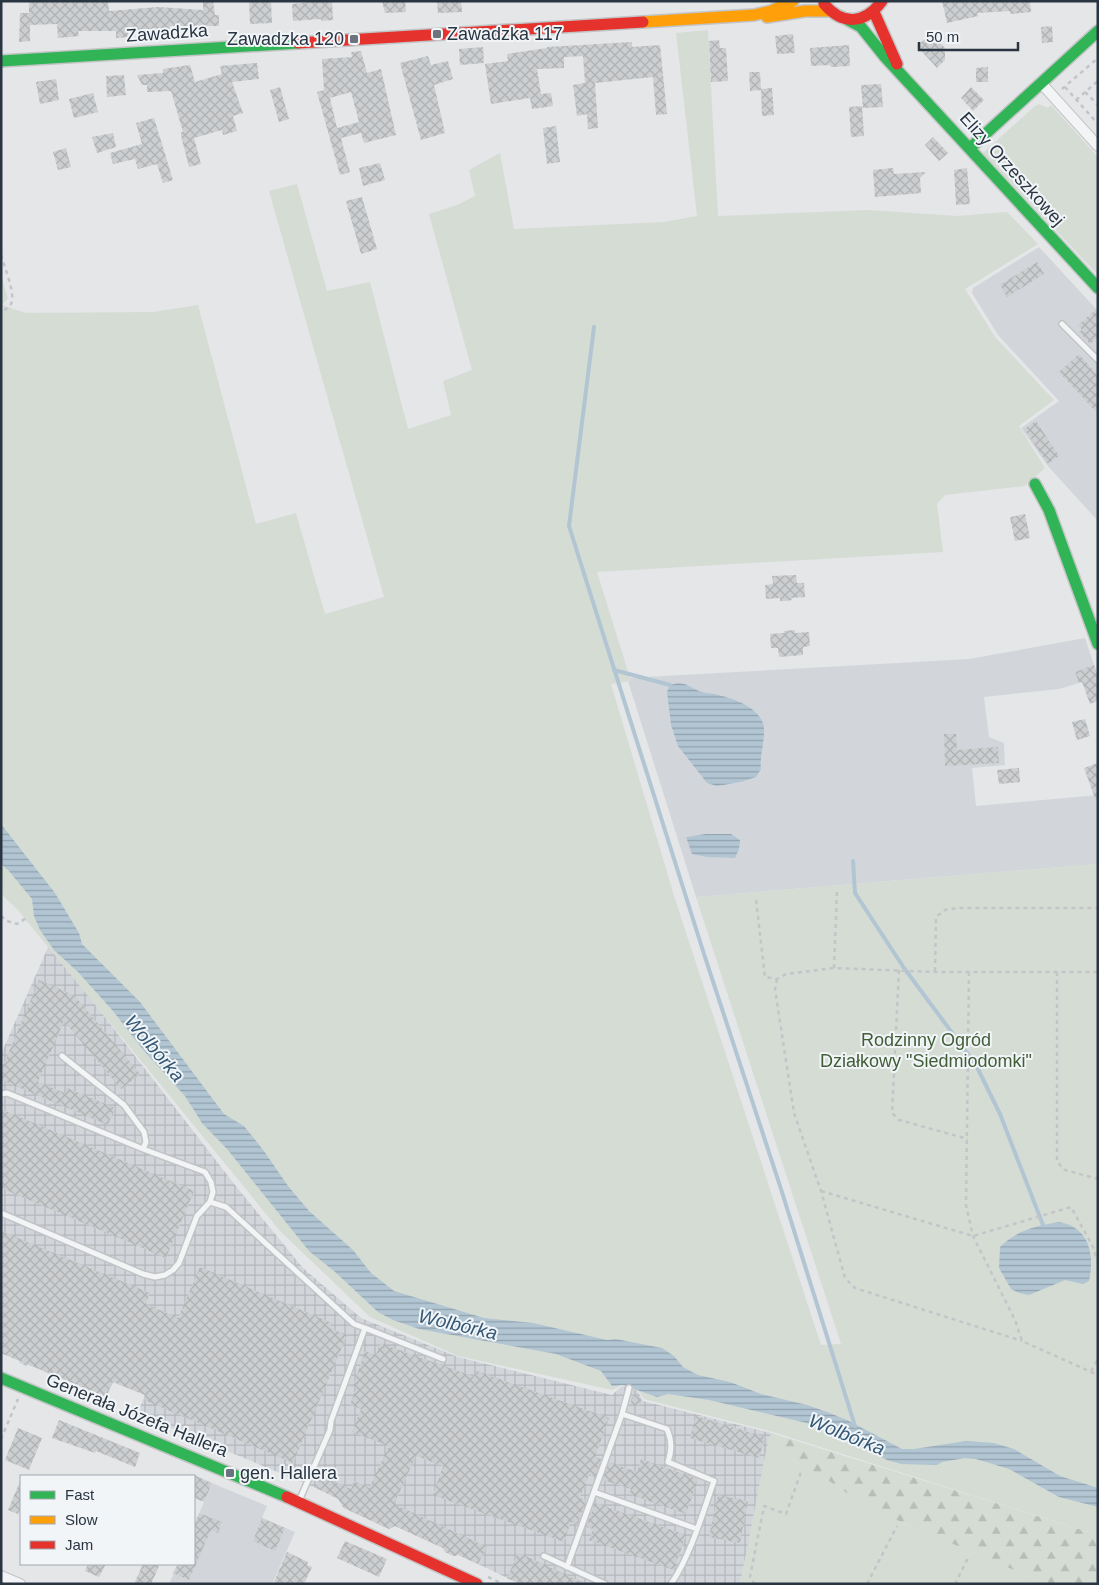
<svg xmlns="http://www.w3.org/2000/svg" width="1099" height="1585" viewBox="0 0 1099 1585" font-family="Helvetica,sans-serif">
  <style>
    .built { fill: #d2d6db }
    .industrial { fill: url(#industrial-grid) }
    .green { fill: #d5dcd4 }
    .forest { fill: url(#forest-firs) }
    .water { fill: url(#water-rules) }
    .lines { fill: none; stroke-linecap: round; stroke-linejoin: round }
    .stream { stroke: #b2c5d3; stroke-width: 4 }
    .building { fill: url(#building-cross-hatch); fill-rule: evenodd }
    .lane-casing { stroke: #c2c4c6; stroke-width: 8 }
    .street-casing { stroke: #c2c4c6; stroke-width: 12 }
    .fast-casing { stroke: #c2c4c6; stroke-width: 14 }
    .slow-casing { stroke: #c2c4c6; stroke-width: 14 }
    .jam-casing { stroke: #c2c4c6; stroke-width: 14 }
    .path { stroke: #c3c5c8; stroke-width: 2.5; stroke-dasharray: 4 4; stroke-linecap: butt }
    .lane { stroke: #f3f4f5; stroke-width: 5 }
    .street { stroke: #f3f4f5; stroke-width: 10 }
    .fast { stroke: #30b455; stroke-width: 11 }
    .slow { stroke: #ff9f0a; stroke-width: 11 }
    .jam { stroke: #e5322d; stroke-width: 11 }
    .poi-dot { fill: #6b737c; stroke: #f1f5f8; stroke-width: 2 }
    .labels { text-anchor: middle; stroke-width: 4; stroke-linejoin: round; paint-order: stroke }
    .street-label { font-size: 18px; fill: #2a3542; stroke: #f1f5f8 }
    .poi-label { font-size: 18px; fill: #2a3542; stroke: #f1f5f8; text-anchor: start }
    .park-label { font-size: 18px; fill: #425e37; stroke: #f1f5f8 }
    .water-label { font-size: 19px; font-style: italic; fill: #345876; stroke: #f1f5f8 }
  </style>
  <defs>
    <pattern id="industrial-grid" width="8" height="8" patternUnits="userSpaceOnUse" patternTransform="scale(1.25)"><rect width="8" height="8" fill="#d2d6db"/><path d="M0 4h8M4 0v8" fill="none" stroke="#b4b8bd"/></pattern>
    <pattern id="forest-firs" width="22" height="20" patternUnits="userSpaceOnUse" patternTransform="scale(1.25)"><rect width="22" height="20" fill="#d5dcd4"/><path d="M5 1l3.5 6h-7zM16 11l3.5 6h-7z" fill="#b7bdb7"/></pattern>
    <pattern id="water-rules" width="6" height="5" patternUnits="userSpaceOnUse" patternTransform="scale(1.25)"><rect width="6" height="5" fill="#b2c5d3"/><path d="M0 2.5h6" fill="none" stroke="#91a1ad"/></pattern>
    <pattern id="building-cross-hatch" width="8" height="8" patternUnits="userSpaceOnUse" patternTransform="scale(1.25)"><rect width="8" height="8" fill="#ccced0"/><path d="M0 0l8 8M0 8l8-8" fill="none" stroke="#afb2b4"/></pattern>
  </defs>
  <rect width="100%" height="100%" fill="#e4e6e8"/>
  <path class="built" d="M1039 247 1098 311V521L1047 465 1021 428 1059 401 998 335 972 293 973 288Z
    M1085 638 1098 677 1059 689 984 697 989 737 1004 743 1005 765 972 768 976 806 1098 795V864L696 897 627 678 969 659Z
    M212 1483 267 1506 262 1518 295 1532 272 1584H169L178 1564H194V1526Z"/>
  <path class="industrial" d="M49 945 235 1185 303 1268 361 1318 458 1357 612 1395 622 1386 637 1390 643 1401 771 1433 740 1584H520L457 1554 454 1556 445 1552V1549L393 1525 389 1529 344 1508 342 1506 345 1501 316 1488 152 1420 147 1424 135 1419 145 1395 113 1382 106 1397 93 1391 92 1394 84 1390 85 1388 60 1378 59 1380 52 1377V1375L27 1364V1366L19 1363 20 1361 1 1353V1054Z"/>
  <path class="green" d="M708 30 718 216 868 210 957 216 1007 212 1038 244 965 289 995 337 1054 400 1019 426 1045 468 1025 486 945 495 937 504 943 552 597 572 631 681 611 684 675 899 821 1345 841 1344 696 897 1098 864V1535L773 1432 644 1399 638 1390 622 1385 612 1390 458 1356 370 1317 280 1231 17 909 1 894V276L8 298 2 305 26 313 153 312 198 305 256 524 296 513 325 614 384 597 269 191 297 184 327 291 370 282 408 429 451 415 443 381 472 370 429 214 457 205 475 196 469 170 500 153 514 229 664 222 697 216 676 33Z
    M1039 104 1048 108 1051 105 1098 157V275L983 153 1035 106Z
    M767 1446 823 1477 871 1509 1047 1584H740Z"/>
  <path class="forest" d="M771 1433 1098 1535V1584H1047L871 1509 823 1477 767 1446Z"/>
  <path class="water" d="M678 683C689 684 690 687 699 691 704 693 710 693 714 694 731 698 756 705 763 723 767 735 759 755 761 769L756 777 741 782 717 786 707 783 678 746 671 725 667 692 670 685Z
    M1 824 55 893 79 933 82 944 140 1002 224 1114 244 1126 264 1151 288 1186 309 1211 353 1250 371 1273 394 1291 484 1318 533 1323 607 1340 616 1339 662 1348 674 1356 683 1367 698 1375 730 1382 761 1394 807 1405 827 1412 847 1420 902 1449H914L966 1441 994 1443 1014 1449 1060 1476 1098 1488V1507L1059 1497 1009 1469 976 1459 965 1458 942 1462 937 1465 901 1464 887 1460 857 1444 840 1432 832 1429 709 1400 668 1394 657 1397 623 1385 612 1386 601 1371 556 1354 419 1329 393 1320 378 1312 334 1271 309 1251 227 1149 202 1123 185 1096 144 1051 113 1011 78 972 54 950 40 930 34 916 32 899 9 871 1 864Z
    M706 834H731L740 840 739 849 735 858 707 857 692 854 686 837Z
    M1059 1222C1089 1227 1095 1254 1089 1281L1083 1284 1065 1280 1029 1295 1019 1293 1011 1289 999 1268 1000 1247C1017 1230 1036 1226 1059 1222Z"/>
  <g class="lines">
    <path class="stream" d="M594 327 569 526 704 954 781 1189 855 1426
      M614 670 670 685
      M853 861 855 893 904 968 976 1065 1000 1114 1043 1225"/>
  </g>
  <path class="building" d="M29 1H108L109 11 158 7 203 10V1H213L215 15H219V26H170V29H144V31L128 32 129 37 116 38V31H78L79 36 58 38 57 24 30 25V41L19 42 20 13H29Z
    M249 1H271L272 23 250 24Z
    M320 1H332L333 20 321 21V19L293 21 292 4Z
    M382 1H405L406 12 385 13Z
    M437 1H461L462 12 438 13Z
    M942 1H1030L1031 12 1010 14V11L977 13 978 16 947 23Z
    M1052 26 1053 42 1042 43 1041 27Z
    M931 33 945 48V60L937 68 917 46Z
    M793 34 795 53 777 54 775 36Z
    M719 40 720 48H726L728 81 711 82 709 41Z
    M632 42V47L660 45 667 114 656 115 653 77 595 83 598 128 588 129 587 114 577 116 573 85 585 83 583 56 564 57V68L537 69 541 94 551 93 553 106 532 109 530 98 491 104 485 64 508 61 507 54 547 48V47Z
    M849 45 850 66 831 67 830 65 811 66 810 48Z
    M483 47 484 63 460 65 459 49Z
    M361 51 367 73 381 69 396 135 364 143 361 133 341 138 350 172 340 175 317 92 324 90 322 59 352 57 351 52ZM351 92 359 122 337 128 330 98Z
    M428 56 431 65 448 61 453 79 434 85 445 133 421 140 400 63Z
    M257 63 259 79 232 82 243 113 233 116 237 131 223 135 222 130 194 138 201 164 189 167 181 136V132H183L171 91 147 92V85H142L137 75 163 73V69L190 65 195 82 222 74 220 66Z
    M988 67V82H976V68Z
    M749 72H760L761 89 772 88 774 115 762 116 761 90 750 91Z
    M124 75 126 95 107 97 106 76Z
    M56 79 59 100 40 104 36 82Z
    M881 84 883 107 863 108 861 85Z
    M280 87 289 119 279 122 270 90Z
    M971 87 984 100 973 111 961 98Z
    M93 93 98 112 74 118 69 99Z
    M862 106 864 136 851 137 849 107Z
    M154 118 173 180 163 183 157 164 138 169 135 159 113 164 110 153 142 144 136 123Z
    M556 126 560 162 547 164 543 128Z
    M113 133 116 147 97 153 92 137Z
    M933 137 948 153 939 161 925 145Z
    M66 148 71 167 58 170 53 152Z
    M380 163 385 180 363 186 359 168Z
    M893 168 894 174 926 172 920 178 921 193 875 197 873 170Z
    M967 168 970 204 956 205 954 170Z
    M362 197 377 249 361 254 346 201Z
    M1037 262 1044 274 1007 297 1000 285Z
    M1098 308V337L1090 344 1079 332 1082 330 1078 325Z
    M1079 354 1098 376V414L1059 372Z
    M1036 421 1059 456 1048 464 1024 429Z
    M1025 514 1030 538 1015 541 1010 517Z
    M796 575 797 583H804L805 597 791 598 792 600 786 601H780V598L766 599 765 585 773 584 772 576Z
    M795 630V633L809 632 810 646 803 647V655L779 657 778 648H771L770 634 784 633V631Z
    M1094 665 1098 676V701L1090 704 1082 682 1079 683 1075 672Z
    M1085 719 1090 736 1077 740 1072 722Z
    M944 734H956L957 750 998 747 999 763 945 766Z
    M1098 763V801H1096L1084 768Z
    M1019 768 1020 782 999 784 997 770Z
    M39 980 75 996 140 1074 121 1089 64 1021 38 1082 65 1093 67 1088 115 1108 108 1125 1 1080V1071Z
    M1 1109 194 1191 166 1258 1 1188Z
    M1 1231 150 1293 146 1304 178 1318 200 1267 332 1323 330 1328 347 1335 293 1463 144 1400 145 1395 113 1382 106 1397 1 1353Z
    M380 1343 475 1377 477 1371 609 1418 595 1457 601 1459 595 1477 589 1475 580 1498 586 1500 578 1524 571 1522 564 1542 433 1495 443 1466 416 1456 394 1504 487 1547 478 1564 458 1555 454 1556 445 1552 443 1548 395 1526 389 1529 344 1508 338 1499 316 1488 321 1476 351 1489 354 1481 369 1488 389 1446 352 1432 361 1409 350 1405 356 1388 353 1386 365 1351 376 1355Z
    M631 1401a5 5 0 1 1 10 0a5 5 0 1 1-10 0Z
    M696 1416 765 1437 759 1458 690 1438Z
    M59 1420 140 1453 135 1467 96 1451 95 1453 52 1438Z
    M18 1428 42 1438 29 1470 5 1460Z
    M641 1459 698 1479 686 1514 629 1494 631 1489 603 1480 609 1462 637 1472Z
    M194 1475 212 1483 204 1502 194 1498Z
    M21 1479V1507L18 1514 8 1510Z
    M718 1495 748 1501 740 1543 709 1537Z
    M595 1503 686 1535 674 1570 589 1540 593 1529 586 1527Z
    M199 1513 222 1522 218 1533 211 1530 189 1580 173 1573 178 1564H194V1526Z
    M262 1518 285 1528 275 1551 253 1541Z
    M345 1541 387 1559 379 1577 337 1558Z
    M287 1552 308 1562 307 1565 312 1567 304 1584H273Z
    M518 1553 537 1561 586 1584H520L507 1578Z
    M88 1564H106L99 1577 85 1571Z
    M143 1564H160L151 1584H134Z"/>
  <g class="lines">
    <g class="lane-casing">
      <path id="lane" d="M1062 324 1098 360
        M62 1056 124 1105 144 1132 146 1142 143 1149
        M1 1094 7 1093 143 1149 205 1172 211 1182 213 1192 210 1202 197 1216 179 1263 173 1270 165 1275 155 1277 143 1274 1 1213
        M210 1202 226 1207 354 1324 365 1328
        M622 1414 667 1429C672 1441 672 1450 668 1462L714 1481C703 1512 690 1557 671 1584
        M594 1492 697 1529
        M299 1501 330 1430 331 1421 365 1328 443 1359
        M544 1556 605 1584
        M567 1567 622 1414 629 1388"/>
    </g>
    <g class="street-casing">
      <path id="street" d="M1041 83 1098 146
        M1 1576 20 1584"/>
    </g>
    <g class="fast-casing">
      <path id="fast" d="M848 20 861 27 885 57 1098 288
        M1 61 298 43
        M970 148 1098 31
        M1035 484 1049 510 1098 644
        M1 1378 287 1497"/>
    </g>
    <g class="slow-casing">
      <path id="slow" d="M767 17 805 11H828
        M643 22 754 15 771 11 793 1"/>
    </g>
    <g class="jam-casing">
      <path id="jam" d="M824 4C843 26 865 24 882 1
        M874 12 897 64
        M298 43 643 22
        M287 1497 477 1584"/>
    </g>
    <path class="path" d="M1065 87 1098 124
      M1062 89 1098 58
      M1085 92 1098 105
      M1076 100 1098 81
      M1 255C4 266 16 294 11 304 9 308 5 310 1 311
      M756 900 765 977 777 979 786 974 834 968 935 972H1098
      M1 916 7 921 17 924 28 917
      M834 968 837 890
      M899 970 892 1113 899 1120 968 1139
      M935 971 936 917 945 910 957 908H1098
      M969 972 966 1205 973 1236 1015 1320 1022 1341 1098 1375
      M1057 972V1162L1065 1170 1098 1179
      M777 979 775 989 794 1113 821 1191 845 1278 855 1288 1022 1341
      M821 1191 973 1236 1071 1207 1093 1247 1098 1263
      M1091 1371 1098 1359
      M1 1439 18 1399
      M488 1577 503 1584
      M755 1584 750 1577 764 1506 786 1514 801 1472
      M867 1584 897 1526
      M955 1584 968 1558"/>
    <use href="#lane" class="lane"/>
    <use href="#street" class="street"/>
    <use href="#fast" class="fast"/>
    <use href="#slow" class="slow"/>
    <use href="#jam" class="jam"/>
  </g>
  <g class="poi-dot">
    <rect x="432" y="29" width="10" height="10" rx="2.5"/>
    <rect x="349" y="34" width="10" height="10" rx="2.5"/>
    <rect x="225" y="1468" width="10" height="10" rx="2.5"/>
  </g>
  <g class="labels">
    <g class="street-label">
      <text transform="translate(167 33) rotate(-4)" y="6">Zawadzka</text>
      <text transform="translate(1012 169) rotate(48)" y="6">Elizy Orzeszkowej</text>
      <text transform="translate(137 1415) rotate(22)" y="6">Generała Józefa Hallera</text>
    </g>
    <g class="poi-label">
      <text x="447" y="40">Zawadzka 117</text>
      <text x="344" y="45" text-anchor="end">Zawadzka 120</text>
      <text x="240" y="1479">gen. Hallera</text>
    </g>
    <g class="park-label">
      <text x="926" y="1046">Rodzinny Ogród<tspan x="926" dy="21">Działkowy "Siedmiodomki"</tspan></text>
    </g>
    <g class="water-label">
      <text transform="translate(155 1048) rotate(50)" y="7">Wolbórka</text>
      <text transform="translate(458 1324) rotate(13)" y="7">Wolbórka</text>
      <text transform="translate(847 1434) rotate(22)" y="7">Wolbórka</text>
    </g>
  </g>
  <rect width="1099" height="1585" fill="none" stroke="#2a3542" stroke-width="5"/>
  <rect x="20" y="1475" width="175" height="90" fill="#f1f5f8" stroke="#a1a8af"/>
  <rect x="30" y="1491" width="25" height="8" fill="#30b455" stroke="#a1a8af"/>
  <text x="65" y="1500" font-size="15" fill="#2a3542">Fast</text>
  <rect x="30" y="1516" width="25" height="8" fill="#ff9f0a" stroke="#a1a8af"/>
  <text x="65" y="1525" font-size="15" fill="#2a3542">Slow</text>
  <rect x="30" y="1541" width="25" height="8" fill="#e5322d" stroke="#a1a8af"/>
  <text x="65" y="1550" font-size="15" fill="#2a3542">Jam</text>
  <path d="M919 42v8h99v-8" fill="none" stroke="#2a3542" stroke-width="2.5"/>
  <text x="926" y="42" font-size="15" fill="#2a3542" stroke="#f1f5f8" stroke-width="4" paint-order="stroke">50 m</text>
</svg>
